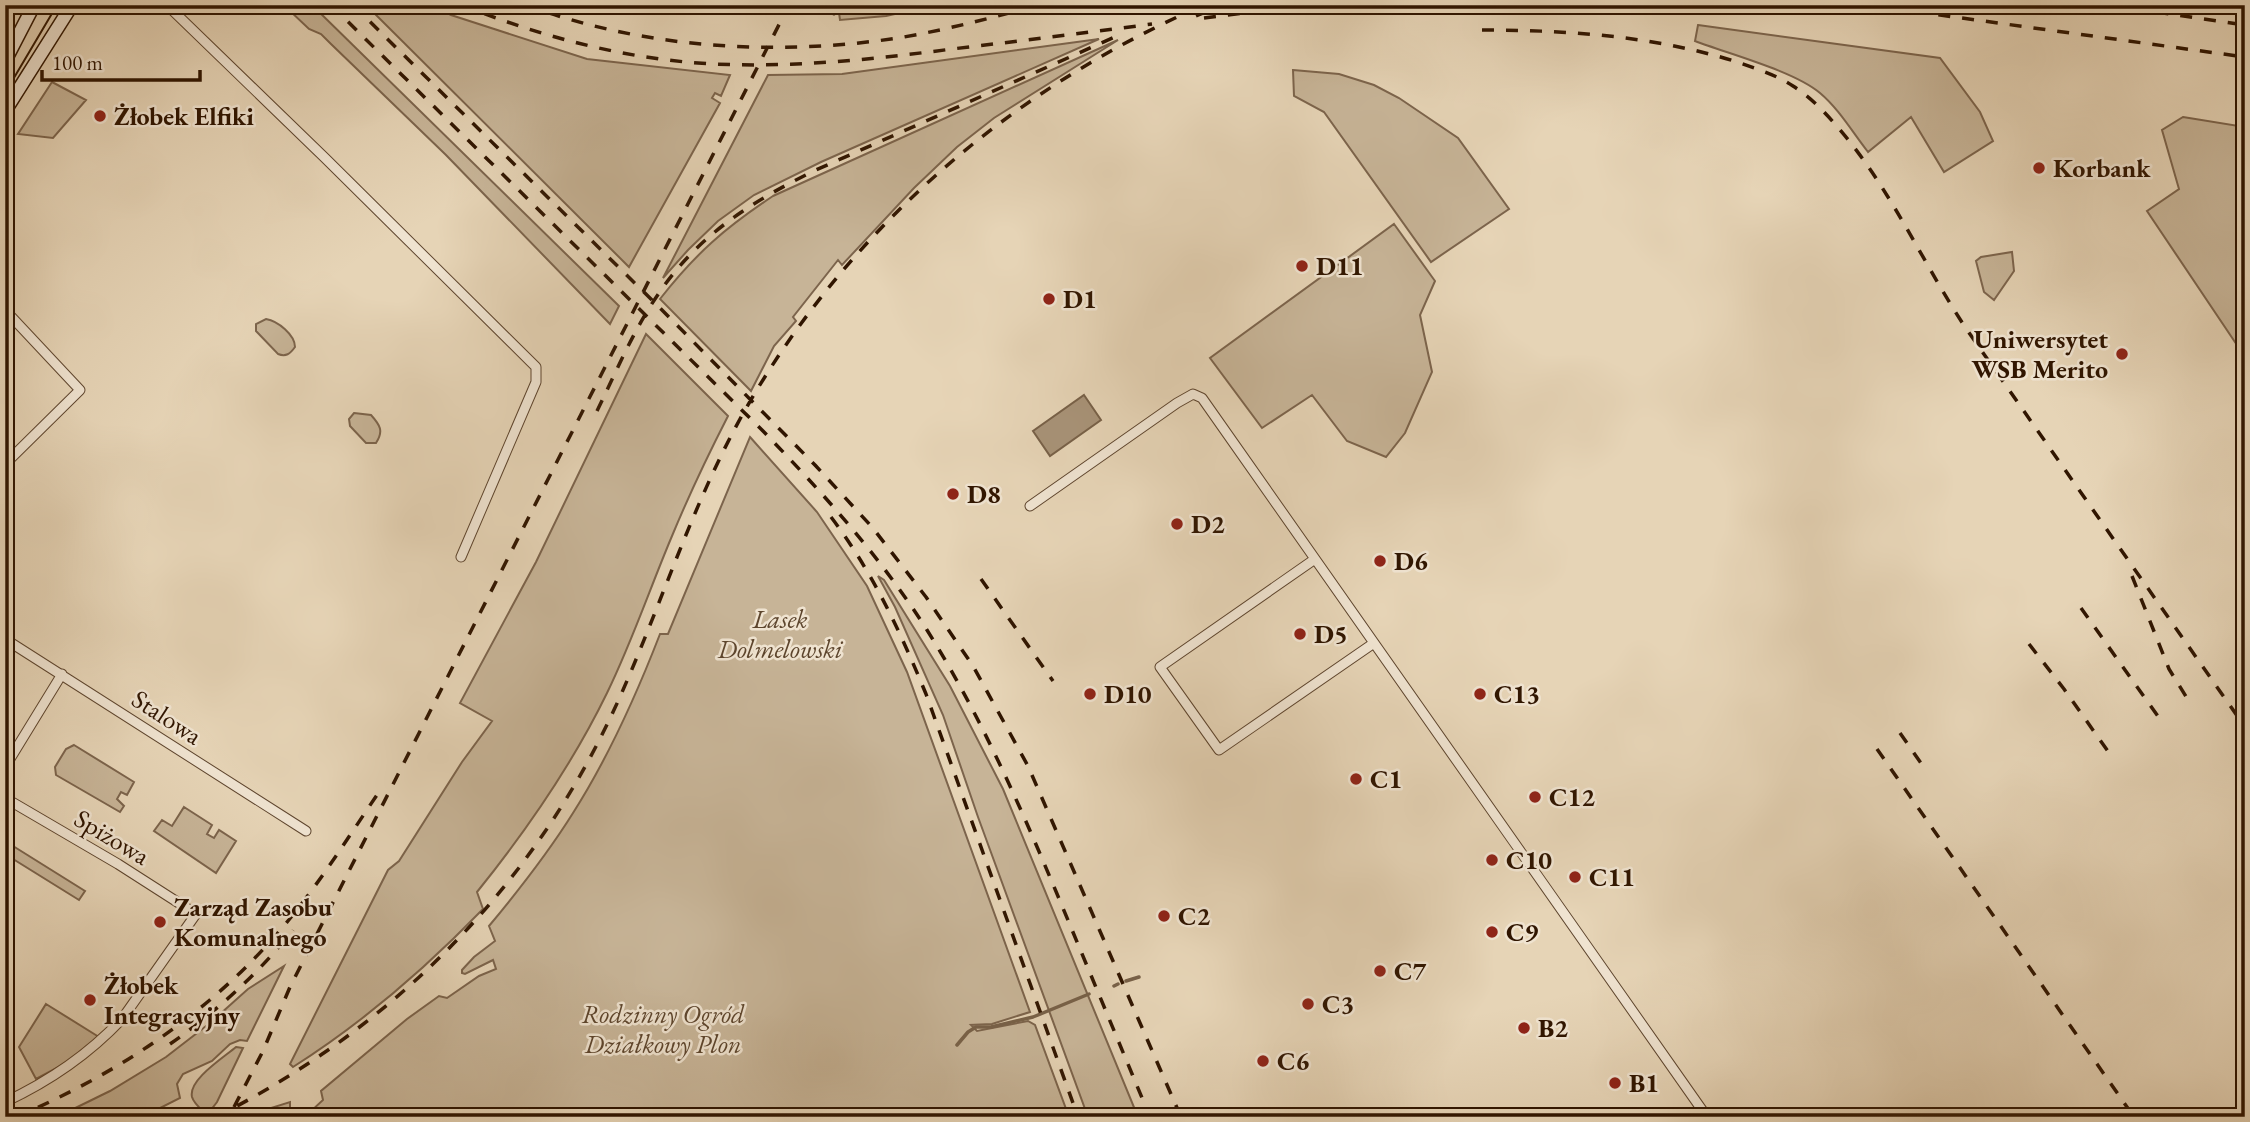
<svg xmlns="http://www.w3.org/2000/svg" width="2250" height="1122" viewBox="0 0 2250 1122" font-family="'EB Garamond',serif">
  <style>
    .green { fill: #c7b497; stroke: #7c644c; stroke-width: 2 }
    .water { fill: #a89378; stroke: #786148; stroke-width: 2 }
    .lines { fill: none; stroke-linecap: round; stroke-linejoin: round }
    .stream { stroke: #786148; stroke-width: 3.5 }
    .minor-casing { stroke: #5e452e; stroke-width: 11 }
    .secondary-casing { stroke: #301500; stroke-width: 15 }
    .minor { stroke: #efe3d0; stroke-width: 9 }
    .secondary { stroke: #efe3d0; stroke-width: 12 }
    .tram { stroke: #301500; stroke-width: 2 }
    .rail { stroke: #301500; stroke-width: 3.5; stroke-dasharray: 12 12; stroke-linecap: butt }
    .poi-dot { fill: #8f2418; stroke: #efe3d0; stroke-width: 2.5 }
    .labels { text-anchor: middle; stroke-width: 5; stroke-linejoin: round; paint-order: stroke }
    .poi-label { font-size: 26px; font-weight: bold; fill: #301500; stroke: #efe3d0; text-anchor: start }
    .park-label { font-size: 26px; font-style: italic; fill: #5d452d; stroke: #efe3d0 }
    .street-label { font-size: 26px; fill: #301500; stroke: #efe3d0 }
  </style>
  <rect width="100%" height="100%" fill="#e6d4b6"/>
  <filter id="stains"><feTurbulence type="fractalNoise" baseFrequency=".00286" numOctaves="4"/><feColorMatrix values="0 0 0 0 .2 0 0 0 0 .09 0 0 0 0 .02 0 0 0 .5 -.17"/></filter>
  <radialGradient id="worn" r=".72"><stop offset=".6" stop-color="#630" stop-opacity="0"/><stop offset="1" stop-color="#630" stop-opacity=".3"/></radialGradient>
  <path class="green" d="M275 5H312L619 306 610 324 446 155 331 44 321 34 309 29 288 9 283 13Z
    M366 5H433L451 15 587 59 730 75 721 96 715 93 712 98 720 103 629 267Z
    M843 5H935L886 16 840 20 839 13Z
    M1698 25 1940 58 1980 112 1993 141 1944 172 1911 117 1868 152C1853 133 1839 109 1820 93 1794 71 1729 54 1695 41Z
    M1099 39 821 162 754 195 718 221 688 250 663 278 768 75 842 74Z
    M1118 40 994 118 957 147 914 188 842 265 838 260 793 317 796 321 774 346 751 391 660 299C696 253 725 228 773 196Z
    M1293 70 1339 74 1374 85 1399 98 1458 138 1509 209 1431 262 1324 112 1294 96Z
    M52 82 86 100 53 138 18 134Z
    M2183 117 2245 127V357L2147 211 2179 189 2162 130Z
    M1394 224 1435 281 1420 315 1432 372 1405 433 1386 457 1347 441 1312 395 1262 428 1210 358Z
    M2012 252 2014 271 1994 300 1984 292 1976 261 1981 257Z
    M266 319C278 321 295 335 295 347 290 354 286 357 278 354L256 331V324Z
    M646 334 728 416C708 455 689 495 672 536 650 588 632 642 607 693 572 765 527 830 477 892L483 909C425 969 364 1022 293 1067L290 1064 388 870 399 861 462 762 492 721 460 703 536 562Z
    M354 413 371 415C380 425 384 431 376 443H366L350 426 349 419Z
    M750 437 817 512 867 586 907 672 1030 1012 992 1024 971 1025 977 1031 1028 1021 1035 1025 1069 1117H255L258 1112 290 1102V1109L308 1114 323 1100 321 1091 407 1019 439 996 447 998 479 976 496 969 493 960 465 974 462 973V970L474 957 495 941 489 926C519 890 548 853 573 813 608 758 636 696 660 634H668Z
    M878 576 884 580 950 686 1003 789 1138 1117H1088L978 817 943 715 895 607Z
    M74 745 134 782 127 795 121 792 117 799 124 806 120 812 56 775 55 767 66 749Z
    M184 807 212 825 207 834 214 838 219 830 236 841 216 873 154 831 162 820 172 826Z
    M5 841 85 891 79 900 5 854Z
    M284 966 247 1041 240 1040 230 1044 212 1061 183 1074 177 1084 180 1098 160 1108 163 1117H57L110 1091 166 1057 210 1023 248 989Z
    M46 1004 99 1037 70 1061 36 1079 19 1047Z
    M236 1047 243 1048 217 1102 207 1115C202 1110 194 1104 192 1097 188 1080 223 1058 236 1047Z"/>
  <path class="water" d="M1084 395 1101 420 1050 456 1033 431Z"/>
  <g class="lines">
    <path class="stream" d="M834 14 839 5
      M1126 981 1139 977
      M1114 986 1118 984
      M957 1045 968 1032 976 1027H991L1033 1017 1089 994"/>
    <g class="minor-casing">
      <path id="minor" d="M167 5 325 158 536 367V382L461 557
        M5 310 80 390 5 464
        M1030 506 1177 403 1193 394 1202 398 1707 1117
        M1315 559 1160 667 1219 750 1374 643
        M5 639 306 831
        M5 767 62 674
        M5 798 118 864 196 914 122 1019C88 1055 50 1081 5 1102"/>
    </g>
    <g class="secondary-casing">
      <path id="secondary" d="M5 61 34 5
        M5 111 72 5"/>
    </g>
    <use href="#minor" class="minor"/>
    <use href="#secondary" class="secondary"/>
    <path class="tram" d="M5 93 57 5"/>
    <path class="rail" d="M331 5 762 430C822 492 880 556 927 630 981 716 1021 808 1060 901 1090 973 1120 1045 1150 1117
      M353 5 661 309 815 465 872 527 926 597 973 666 1028 766 1181 1117
      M462 5C537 35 617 57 698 63 783 69 868 60 952 49 1019 41 1085 33 1152 24
      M526 5C645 49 779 57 904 37 950 29 994 17 1039 5
      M1867 5 2245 57
      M2109 5 2245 25
      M2200 5 2245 12
      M1196 16 1222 5
      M1204 18 1310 5
      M1482 30C1567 30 1653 36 1734 61 1754 68 1775 74 1793 86 1815 100 1833 121 1850 142 1895 199 1925 266 1965 327L2245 727
      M597 411C616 372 634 329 659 293 698 235 754 200 816 170L1117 36
      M831 517C872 571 900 631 926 694L1078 1117
      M2132 576 2169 669 2190 703
      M981 579 1053 681
      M2081 608 2162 722
      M2029 644 2064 689 2112 757
      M1900 733 1925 769
      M1877 749 2134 1117
      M170 1044C216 1012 258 974 293 930
      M234 1107 263 1051 290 987 789 5
      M16 1117C122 1072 219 1007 292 916 325 875 353 830 383 786
      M216 1117C397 1025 536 884 619 699 662 603 693 502 745 410 849 228 1012 88 1204 5"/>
  </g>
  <g class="poi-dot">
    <circle cx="100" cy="116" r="7"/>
    <circle cx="2039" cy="168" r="7"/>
    <circle cx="1302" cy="266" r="7"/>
    <circle cx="1049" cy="299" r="7"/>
    <circle cx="2122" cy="354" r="7"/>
    <circle cx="953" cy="494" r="7"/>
    <circle cx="1177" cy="524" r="7"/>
    <circle cx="1380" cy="561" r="7"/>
    <circle cx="1300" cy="634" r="7"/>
    <circle cx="1090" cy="694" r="7"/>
    <circle cx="1480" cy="694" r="7"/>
    <circle cx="1356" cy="779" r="7"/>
    <circle cx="1535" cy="797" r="7"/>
    <circle cx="1492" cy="860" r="7"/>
    <circle cx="1575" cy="877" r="7"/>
    <circle cx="1164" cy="916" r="7"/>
    <circle cx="160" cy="922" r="7"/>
    <circle cx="1492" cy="932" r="7"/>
    <circle cx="1380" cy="971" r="7"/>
    <circle cx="90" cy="1000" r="7"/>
    <circle cx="1308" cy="1004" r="7"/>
    <circle cx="1524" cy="1028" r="7"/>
    <circle cx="1263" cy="1061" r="7"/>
    <circle cx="1615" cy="1083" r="7"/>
  </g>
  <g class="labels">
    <g class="poi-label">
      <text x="114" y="125">Żłobek Elfiki</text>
      <text x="2053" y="177">Korbank</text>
      <text x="1316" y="275">D11</text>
      <text x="1063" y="308">D1</text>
      <text x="2108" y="348" text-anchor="end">Uniwersytet<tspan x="2108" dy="30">WSB Merito</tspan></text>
      <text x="967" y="503">D8</text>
      <text x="1191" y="533">D2</text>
      <text x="1394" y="570">D6</text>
      <text x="1314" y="643">D5</text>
      <text x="1104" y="703">D10</text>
      <text x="1494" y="703">C13</text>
      <text x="1370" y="788">C1</text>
      <text x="1549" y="806">C12</text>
      <text x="1506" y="869">C10</text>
      <text x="1589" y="886">C11</text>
      <text x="174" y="916">Zarząd Zasobu<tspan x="174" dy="30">Komunalnego</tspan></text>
      <text x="1178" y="925">C2</text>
      <text x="1506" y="941">C9</text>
      <text x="1394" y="980">C7</text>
      <text x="104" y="994">Żłobek<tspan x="104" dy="30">Integracyjny</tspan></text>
      <text x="1322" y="1013">C3</text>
      <text x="1538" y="1037">B2</text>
      <text x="1277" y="1070">C6</text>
      <text x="1629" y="1092">B1</text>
    </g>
    <g class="park-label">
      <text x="780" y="628">Lasek<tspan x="780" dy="30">Dolmelowski</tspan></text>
      <text x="663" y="1023">Rodzinny Ogród<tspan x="663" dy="30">Działkowy Plon</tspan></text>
    </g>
    <g class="street-label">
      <text transform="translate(167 717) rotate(33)" y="9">Stalowa</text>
      <text transform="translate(112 837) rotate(31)" y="9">Spiżowa</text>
    </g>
  </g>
  <rect width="2250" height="1122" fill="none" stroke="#e6d4b6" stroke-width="28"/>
  <rect x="7" y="7" width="2236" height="1108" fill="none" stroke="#301500" stroke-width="3.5"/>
  <rect x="14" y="14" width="2222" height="1094" fill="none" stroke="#301500" stroke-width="2"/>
  <path d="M42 70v10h158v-10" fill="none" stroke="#301500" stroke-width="3.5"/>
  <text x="52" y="70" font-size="21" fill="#301500" stroke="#efe3d0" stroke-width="5" paint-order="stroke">100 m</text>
  <rect width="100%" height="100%" filter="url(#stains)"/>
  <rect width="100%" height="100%" fill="url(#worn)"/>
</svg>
